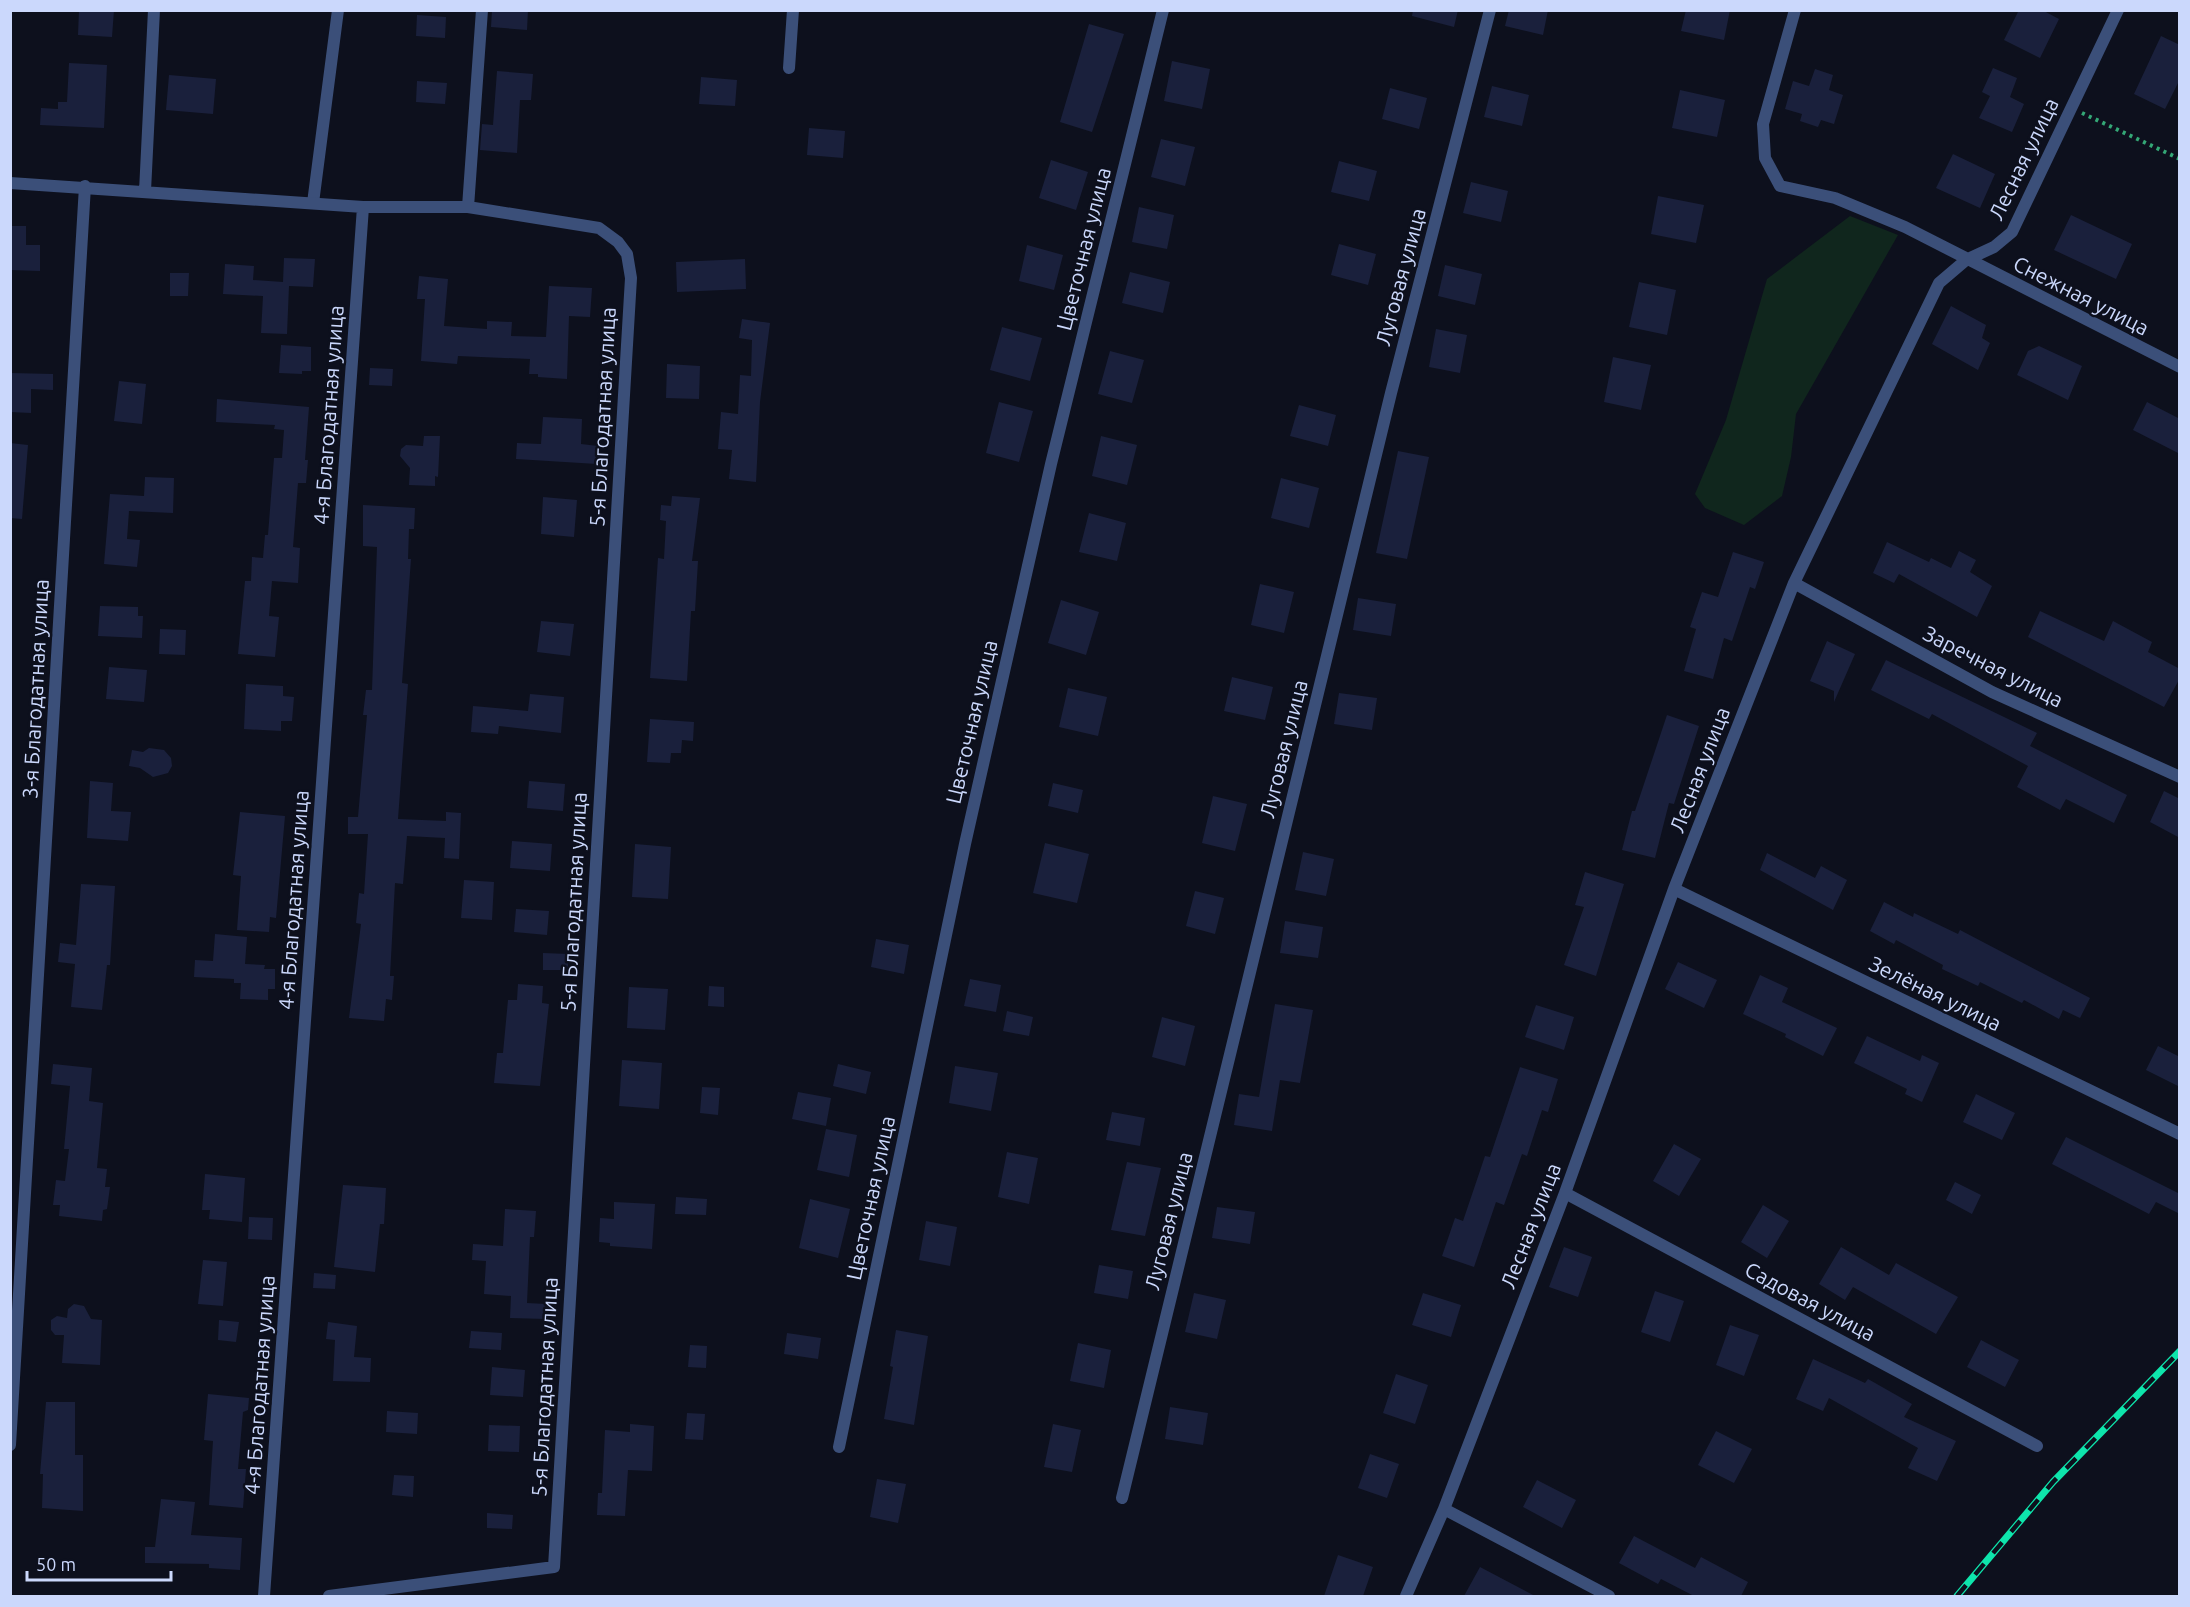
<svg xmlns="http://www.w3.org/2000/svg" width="2190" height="1607" viewBox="0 0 2190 1607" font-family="Ubuntu,sans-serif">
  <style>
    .green { fill: #10261d }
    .building { fill: #1a203c }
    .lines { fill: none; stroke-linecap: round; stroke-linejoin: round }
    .path { stroke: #34a776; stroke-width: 4; stroke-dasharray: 3 4.5; stroke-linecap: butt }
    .lane { stroke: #3b4f79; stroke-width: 12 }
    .street { stroke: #3b4f79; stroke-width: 12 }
    .rail-casing { stroke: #0ee5ac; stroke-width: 7 }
    .rail { stroke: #0d101d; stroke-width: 4.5; stroke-dasharray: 14; stroke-linecap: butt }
    .labels { text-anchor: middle; stroke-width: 5; stroke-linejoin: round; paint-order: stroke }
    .street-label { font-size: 21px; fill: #cbd8fc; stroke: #0d101d }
  </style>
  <rect width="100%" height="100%" fill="#0d101d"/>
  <path class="green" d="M1850 216 1898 235 1796 414 1791 457 1782 496 1744 525 1705 508 1695 494 1726 420 1767 279Z"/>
  <path class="building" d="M79 10H114L112 37 78 35Z
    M492 10H528L527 30 491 27Z
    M1413 10H1458L1454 27 1412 16Z
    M1509 10H1548L1543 35 1505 26Z
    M1686 10H1730L1724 40 1681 31Z
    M2019 10H2042L2059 19 2040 58 2004 40Z
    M417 15 446 17 445 38 416 36Z
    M1089 24 1124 34 1092 132 1060 122Z
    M2161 36 2180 45V79L2165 109 2134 94Z
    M1172 61 1210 69 1202 109 1164 101Z
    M69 63 107 65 104 128 40 125 41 108 58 109V102H67Z
    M1993 68 2017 78 2010 97 2024 104 2012 132 1979 118 1990 96 1982 92Z
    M1815 69 1833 75 1829 90 1843 95 1834 124 1821 120 1818 127 1800 121 1802 114 1785 109 1793 81 1809 86Z
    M497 71 533 74 531 100H520L517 153 480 150 482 124 493 125Z
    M169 75 216 79 213 114 166 110Z
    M701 77 737 80 735 106 699 104Z
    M417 81 447 83 445 104 416 102Z
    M1492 86 1529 95 1522 126 1484 117Z
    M1390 88 1427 98 1419 129 1382 119Z
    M1680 90 1725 100 1717 137 1672 128Z
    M809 128 845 131 843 158 807 155Z
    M1161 139 1195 147 1185 186 1151 177Z
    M1953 154 1995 174 1980 208 1936 188Z
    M1051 160 1088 172 1076 210 1039 198Z
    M1339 161 1377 171 1369 201 1331 192Z
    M1471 182 1508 191 1501 222 1463 213Z
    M1658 196 1704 205 1696 243 1651 234Z
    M1139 207 1174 215 1167 249 1132 242Z
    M2071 215 2132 244 2116 279 2054 250Z
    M10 226H26V245H40V271L10 270Z
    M1339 244 1376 254 1368 285 1331 275Z
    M1027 245 1063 255 1054 290 1019 281Z
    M284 258 315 259 313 287 289 286 287 334 261 333 263 296 223 294 225 264 254 266 253 280 283 282Z
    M745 259 746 289 677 292 676 262Z
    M1445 265 1482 274 1475 305 1438 296Z
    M1130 272 1170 282 1163 313 1122 303Z
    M170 273H189L188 296H170Z
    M419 276 448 279 444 326 487 329V321L512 322 511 336 546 337 549 286 592 288 590 317 569 316 567 379 538 377V374H529L530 359 458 356 457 364 421 361 425 299H417Z
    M1639 282 1676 290 1667 335 1629 327Z
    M1951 306 1986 325 1982 338 1990 343 1978 370 1932 344Z
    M742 319 770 323 760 402 756 482 729 479 732 450 718 449 721 412 738 414 740 375 751 376 752 340 739 338Z
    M1002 327 1042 338 1030 381 990 370Z
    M1436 329 1467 335 1460 373 1429 367Z
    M281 345 311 347V371H302V374L279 373Z
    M2039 346 2082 366 2068 400 2017 375 2028 351Z
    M1110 351 1144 360 1132 403 1098 394Z
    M1613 357 1651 365 1641 410 1604 402Z
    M667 364 700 366 699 399 666 398Z
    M370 368 393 369 392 386 369 385Z
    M10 373 53 374V390L31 389V413L10 412Z
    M119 381 146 384 142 424 114 421Z
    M217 399 309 407 305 460H308L306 483H298L293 547 300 548 298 583 272 581 269 616 279 617 275 657 238 654 245 581H251L252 557 263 558 265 535H268L274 458H282L284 430 274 429 275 425 216 422Z
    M999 402 1033 411 1019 462 986 453Z
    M2147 402 2180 419V454L2133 430Z
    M1299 405 1336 415 1328 446 1290 436Z
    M543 417 582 419 581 444 598 446 597 464 516 459 517 443 541 444Z
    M424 436H440L438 477 435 476V486L409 485 410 468 400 456 401 449 406 445 423 446Z
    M1101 436 1137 445 1127 485 1092 476Z
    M10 443 28 445 22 519 10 518Z
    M1398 451 1429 457 1407 559 1376 553Z
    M145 477 174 478 173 513 129 511 127 539 140 540 137 567 104 564 110 494 144 496Z
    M1281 478 1319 488 1309 528 1271 518Z
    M672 496 700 498 692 561H698L695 611H691L687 681 650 678 658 558 664 559 666 521 660 520 661 505 671 506Z
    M543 497 577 500 574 537 541 534Z
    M363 505 415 508 414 529H409L408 559H411L402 683 408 684 398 819 446 821V812L461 813 459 859 444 858 445 838 407 836 403 884 395 883 390 976H394L392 1000 386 999 384 1021 349 1018 361 924 356 923 359 893 364 894 368 834H348V817H358L367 715H363L366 690H372L377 547 363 546Z
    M1089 513 1126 523 1117 561 1079 552Z
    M1887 542 1929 562 1931 558 1951 568 1959 551 1976 560 1970 572 1992 586 1977 617 1899 574 1894 583 1873 573Z
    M1733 552 1764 562 1755 589 1750 587 1732 641 1724 638 1713 679 1684 671 1696 629 1690 627 1702 592 1718 597Z
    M1260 584 1294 592 1284 633 1251 625Z
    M1358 598 1396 604 1391 636 1353 630Z
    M1061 600 1099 612 1086 655 1048 643Z
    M100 606 138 607V616H143L142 638 98 636Z
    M2040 611 2104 641 2113 621 2152 642 2148 652 2180 669V678L2164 707 2028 637Z
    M541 621 574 624 570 656 537 652Z
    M160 629 186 630 185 655 159 654Z
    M1827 641 1855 654 1834 702V691L1810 681Z
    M1886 660 2037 733 2030 746 2127 795 2114 823 2066 799 2060 810 2017 787 2028 766 1932 714 1929 719 1871 690Z
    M109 667 147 670 144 702 106 699Z
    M1232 677 1273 687 1265 720 1224 711Z
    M246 684 283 686V696L294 697 292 721H281V731L244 729Z
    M1068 688 1107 697 1098 736 1059 727Z
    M1339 693 1377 698 1372 730 1334 724Z
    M530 694 564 697 561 733 499 726 498 734 471 732 473 706 528 711Z
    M1667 715 1699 726 1674 804 1669 803 1655 858 1622 850 1632 811H1635Z
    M650 719 694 722 693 741 682 740 681 753H671L670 763 647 762Z
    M149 748 164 750 171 758 172 766 168 773 153 777 140 768 129 766 132 750 143 752Z
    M90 781 113 783 111 811 131 812 128 841 87 838Z
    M529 781 565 784 563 811 527 808Z
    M1053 783 1083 790 1078 813 1048 806Z
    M2164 791 2180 799V838L2150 822Z
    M1213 796 1247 804 1235 851 1202 843Z
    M240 812 285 816 276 918 270 917 269 932 237 930 241 876 233 875Z
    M512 841 552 844 550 871 510 868Z
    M1045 843 1089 854 1077 903 1033 893Z
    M635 844 671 847 668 899 632 897Z
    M1303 852 1334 859 1326 896 1295 890Z
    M1767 853 1815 878 1821 866 1847 880 1833 910 1760 870Z
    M1585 872 1624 884 1596 976 1564 965 1584 907 1575 905Z
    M464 880 494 882 492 920 461 918Z
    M81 884 115 886 110 965H107L102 1010 71 1007 75 964 58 962 60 943 76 945Z
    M1195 891 1224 898 1215 934 1186 926Z
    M1884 902 1913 917 1914 913 1958 934 1960 930 2090 998 2080 1018 2063 1010 2059 1019 2024 1000 2022 1003 1980 982 1978 986 1942 969 1943 965 1896 940 1894 944 1870 931Z
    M516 909 549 911 547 935 514 932Z
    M1285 921 1323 927 1318 958 1280 953Z
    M215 934 247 937 245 964 265 965 264 969H275V989H268V1000L240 999 241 983H234V979L194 977 195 960 213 961Z
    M876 939 909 945 904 974 871 967Z
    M543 953 568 954V970H543Z
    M1678 962 1717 980 1704 1008 1665 989Z
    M1760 975 1788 988 1782 1002 1837 1028 1823 1056 1785 1037 1786 1034 1743 1014Z
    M970 979 1001 985 996 1012 964 1006Z
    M518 984 543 986 542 1003 549 1004 540 1086 494 1083 497 1053H503L508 1000H517Z
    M709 986 724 987V1007L708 1006Z
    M629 987 668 989 665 1030 627 1028Z
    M1275 1004 1313 1010 1300 1083 1280 1080 1272 1131 1234 1125 1239 1094 1259 1097Z
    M1536 1005 1574 1017 1564 1050 1525 1037Z
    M1007 1011 1033 1017 1029 1036 1003 1031Z
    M1162 1017 1195 1026 1185 1066 1152 1057Z
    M1867 1036 1920 1061 1922 1055 1939 1063 1922 1102 1905 1094 1907 1089 1854 1063Z
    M2158 1046 2180 1057V1087L2146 1070Z
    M622 1060 662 1063 659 1109 619 1106Z
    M53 1064 92 1068 89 1101 103 1103 97 1168 107 1169 105 1187H110L107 1209 103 1210 102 1221 59 1216 60 1205H53L56 1180 65 1181 69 1149H64L70 1086 51 1084Z
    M838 1064 871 1072 866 1094 833 1086Z
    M955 1066 998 1073 991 1111 949 1103Z
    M1520 1067 1558 1079 1548 1112 1542 1110 1527 1156 1522 1154 1504 1205 1496 1202 1474 1267 1442 1256 1455 1218 1463 1221 1485 1156 1490 1157Z
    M702 1087 720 1088 718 1115 700 1113Z
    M798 1092 831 1098 826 1126 792 1119Z
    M1976 1094 2015 1113 2002 1140 1963 1122Z
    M1112 1112 1145 1118 1140 1146 1106 1140Z
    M826 1129 857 1135 849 1177 817 1170Z
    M2066 1137 2180 1194V1214L2156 1202 2149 1214 2052 1164Z
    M1674 1144 1701 1159 1679 1196 1653 1181Z
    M1007 1152 1038 1158 1029 1204 998 1197Z
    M1127 1162 1161 1168 1145 1236 1111 1230Z
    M205 1174 245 1178 242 1222 209 1219 210 1210H202Z
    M1955 1182 1981 1195 1972 1214 1946 1200Z
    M343 1185 386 1188 384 1224H380L375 1272 334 1267Z
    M676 1197 707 1199 706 1215 675 1214Z
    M810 1199 850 1209 838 1258 799 1248Z
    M614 1202 655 1204 652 1249 610 1246V1243L599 1242 600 1218 614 1219Z
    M1763 1205 1789 1221 1767 1258 1741 1242Z
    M1217 1207 1255 1212 1250 1244 1212 1238Z
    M505 1209 536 1211 534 1237H530L527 1303 546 1304V1319L510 1318 511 1296 484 1294 486 1261 472 1260 473 1244 503 1246Z
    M249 1217 273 1218 272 1240 248 1239Z
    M926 1221 957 1227 950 1266 919 1260Z
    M1564 1247 1592 1257 1578 1297 1549 1287Z
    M1841 1247 1889 1275 1896 1263 1958 1297 1936 1334 1853 1287 1845 1300 1819 1284Z
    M203 1260 227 1262 223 1306 198 1304Z
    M1099 1265 1133 1271 1128 1299 1094 1293Z
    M314 1273 336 1275 335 1289 313 1288Z
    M1655 1291 1684 1301 1670 1342 1641 1332Z
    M1194 1293 1226 1300 1217 1339 1185 1332Z
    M1423 1293 1461 1305 1451 1337 1412 1325Z
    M74 1304 84 1306 91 1319 102 1320 100 1365 62 1363 64 1335H55L51 1330V1320L57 1316 67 1318 68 1309Z
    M219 1320 239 1322 236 1342 218 1340Z
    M328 1322 357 1326 354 1357 371 1358 370 1382 333 1381 335 1340 326 1339Z
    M1730 1325 1759 1335 1744 1376 1716 1365Z
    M896 1330 928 1336 914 1425 884 1419 893 1367 890 1366Z
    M471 1331 502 1333 501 1350 469 1348Z
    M787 1333 821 1338 818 1359 784 1354Z
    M1981 1340 2019 1360 2005 1387 1967 1367Z
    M1078 1343 1111 1350 1104 1388 1070 1381Z
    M690 1345 707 1346 706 1368 688 1367Z
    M1813 1359 1865 1383 1868 1379 1912 1404 1904 1417 1956 1441 1937 1481 1908 1468 1918 1448 1829 1398 1823 1411 1796 1399Z
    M492 1367 525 1370 523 1397 490 1395Z
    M1396 1374 1428 1385 1415 1424 1383 1413Z
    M208 1394 249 1398 248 1410 243 1412 238 1469H246L243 1508 209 1505 213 1441 204 1440Z
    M46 1402H75V1455H83V1511L42 1508 43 1474H40Z
    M1170 1407 1208 1413 1203 1445 1165 1439Z
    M387 1411 418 1413 417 1434 386 1432Z
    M687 1413 705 1414 703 1440 685 1439Z
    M630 1424 654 1426 652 1471 628 1470 625 1516 597 1515 598 1493H602L605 1430 630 1432Z
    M1053 1424 1081 1430 1072 1472 1044 1467Z
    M489 1425 520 1426 519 1452 488 1451Z
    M1716 1431 1752 1449 1734 1483 1698 1465Z
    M1370 1454 1399 1464 1387 1498 1358 1488Z
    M394 1475 414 1476 413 1497 392 1495Z
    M877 1479 906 1484 898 1523 870 1517Z
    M1537 1480 1576 1500 1562 1528 1523 1507Z
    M161 1499 195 1502 191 1535 242 1538 240 1570 209 1568V1564L145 1563V1547H155Z
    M487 1513 513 1515 512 1529 487 1528Z
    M1634 1536 1695 1568 1701 1557 1748 1582 1741 1596H1694L1661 1579 1658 1584 1619 1563Z
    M1338 1555 1373 1567 1363 1596H1324Z
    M1480 1567 1535 1596H1464Z"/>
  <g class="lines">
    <path class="path" d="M2082 113 2180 159"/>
    <path class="lane" d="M313 203 338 10"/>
    <path class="street" d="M1795 10 1763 124 1765 158 1780 186 1835 198 1905 227 2180 367
      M789 68 793 10
      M10 183 363 207H468L599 228 618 242 627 254 631 278 554 1567 329 1596
      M145 191 154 10
      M468 207 482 10
      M1794 583 1992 692 2180 777
      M1674 889 2180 1134
      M1565 1193 2037 1446
      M10 1445 85 186
      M839 1447 965 844 1051 464 1163 10
      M1122 1498 1391 393 1490 10
      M1444 1509 1609 1596
      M264 1596 363 207
      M1406 1596 1444 1509 1565 1193 1674 889 1794 583 1939 283 1966 260 1994 247 2012 232 2118 10"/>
    <g class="rail-casing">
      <path id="rail" d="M1957 1596 2053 1482 2180 1351"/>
    </g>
    <use href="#rail" class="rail"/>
  </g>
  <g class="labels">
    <g class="street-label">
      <text transform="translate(2024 159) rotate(-64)" y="7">Лесная улица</text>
      <text transform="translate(1084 249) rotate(-76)" y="7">Цветочная улица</text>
      <text transform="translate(1401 277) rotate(-75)" y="7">Луговая улица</text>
      <text transform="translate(2081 296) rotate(27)" y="7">Снежная улица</text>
      <text transform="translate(329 415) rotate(-86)" y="7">4-я Благодатная улица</text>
      <text transform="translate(603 417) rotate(-87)" y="7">5-я Благодатная улица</text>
      <text transform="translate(1993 667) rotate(27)" y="7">Заречная улица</text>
      <text transform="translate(36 689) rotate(-87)" y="7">3-я Благодатная улица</text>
      <text transform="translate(972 722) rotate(-77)" y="7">Цветочная улица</text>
      <text transform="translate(1284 749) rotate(-76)" y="7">Луговая улица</text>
      <text transform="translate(1700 770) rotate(-69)" y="7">Лесная улица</text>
      <text transform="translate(294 900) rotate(-86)" y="7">4-я Благодатная улица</text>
      <text transform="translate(574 902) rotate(-87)" y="7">5-я Благодатная улица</text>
      <text transform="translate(1935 994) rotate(26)" y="7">Зелёная улица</text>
      <text transform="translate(871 1198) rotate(-78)" y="7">Цветочная улица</text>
      <text transform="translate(1169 1221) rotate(-76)" y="7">Луговая улица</text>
      <text transform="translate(1531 1226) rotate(-69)" y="7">Лесная улица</text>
      <text transform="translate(1810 1302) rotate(28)" y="7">Садовая улица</text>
      <text transform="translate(260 1385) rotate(-86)" y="7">4-я Благодатная улица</text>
      <text transform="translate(545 1387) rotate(-87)" y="7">5-я Благодатная улица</text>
    </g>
  </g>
  <rect width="2190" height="1607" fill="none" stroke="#cbd8fc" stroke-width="24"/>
  <path d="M27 1571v9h144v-9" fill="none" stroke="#cbd8fc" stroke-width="3"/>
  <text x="36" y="1571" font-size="18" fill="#cbd8fc" stroke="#0d101d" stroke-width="4.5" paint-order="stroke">50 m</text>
</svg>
